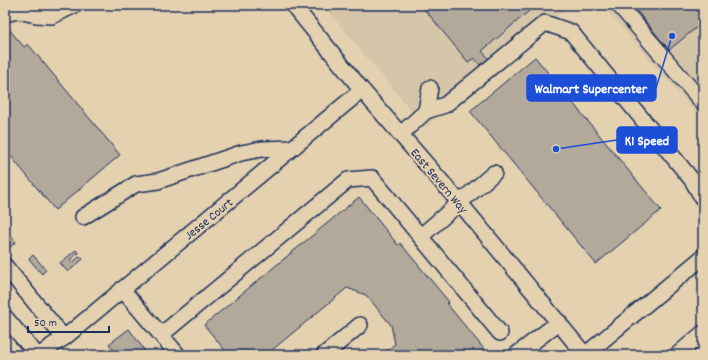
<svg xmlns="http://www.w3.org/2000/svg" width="708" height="360" viewBox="0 0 708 360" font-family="Dekko,sans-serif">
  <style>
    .built { fill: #d5c5a9 }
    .building { fill: #b2a99b; stroke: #1b2f5e }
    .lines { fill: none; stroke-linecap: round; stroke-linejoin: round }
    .minor-casing { stroke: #1b2f5e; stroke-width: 18 }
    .minor { stroke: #e4d1af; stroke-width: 15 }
    .labels { text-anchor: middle; stroke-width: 4; stroke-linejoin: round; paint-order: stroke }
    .street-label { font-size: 13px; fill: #1b2f5e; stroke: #e4d1af }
    .leader { fill: none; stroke: #1d4ed8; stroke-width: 1.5 }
    .callout-dot { fill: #1d4ed8; stroke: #e4d1af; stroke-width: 1.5 }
    .callout { fill: #1d4ed8; stroke: #1d4ed8; stroke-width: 1.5 }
    .callout-label { font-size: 14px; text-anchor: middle; font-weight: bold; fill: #fff }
  </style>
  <rect width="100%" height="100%" fill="#e4d1af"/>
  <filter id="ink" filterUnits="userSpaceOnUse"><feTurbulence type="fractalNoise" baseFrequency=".025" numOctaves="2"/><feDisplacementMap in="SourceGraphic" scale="8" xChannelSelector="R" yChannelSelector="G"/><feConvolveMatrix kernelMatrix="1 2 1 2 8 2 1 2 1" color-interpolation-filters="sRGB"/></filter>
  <g filter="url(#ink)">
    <path class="built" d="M323 5H570L425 127Z
      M602 5H703V122V121Z"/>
    <path class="building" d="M421 5H536L482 51 489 59 480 65 474 58 468 62Z
      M632 5H703V22L669 50Z
      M8 28 24 47 28 44 120 155 55 210 5 149V30Z
      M535 57 661 210 596 264 470 111Z
      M359 197 398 245 400 243 449 302 447 304 484 349 477 355H382L395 344 391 325 366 295 347 288 266 355H229L204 325Z
      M6 231 16 242 5 251V232Z
      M76 250 78 253 70 260 72 263 80 256 83 259 68 272 60 263Z
      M33 255 46 270 42 274 29 259Z
      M129 329 148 355H118L109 344Z"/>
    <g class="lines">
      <g class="minor-casing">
        <path id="minor" d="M293 5 362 90 460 203 585 355
          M619 5 703 103
          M5 14 18 11 36 15 52 16 75 5
          M426 111 445 105 545 23 571 32 692 180 703 199
          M401 134 426 111 430 88
          M83 217 136 184 158 181 241 153 262 149 292 148
          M421 236 494 173
          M5 266 64 338
          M122 289 178 355
          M5 317 37 355
          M161 335 348 180 372 178 500 333
          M41 355 53 345 64 338 362 90
          M324 355 360 325
          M516 355 559 322
          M585 355 703 257
          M677 355 703 333"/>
      </g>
      <use href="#minor" class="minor"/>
    </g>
  </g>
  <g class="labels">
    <g class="street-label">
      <text transform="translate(440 180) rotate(50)" y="5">East Severn Way</text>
      <text transform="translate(208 218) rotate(-39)" y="5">Jesse Court</text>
    </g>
  </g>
  <path class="leader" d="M672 36L656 88M556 149L617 140"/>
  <g class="callout-dot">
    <circle cx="672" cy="36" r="4"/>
    <circle cx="556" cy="149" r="4"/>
  </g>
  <g class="callout">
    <rect x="527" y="75" width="129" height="26" rx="4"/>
    <rect x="617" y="127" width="60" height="26" rx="4"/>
  </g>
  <g class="callout-label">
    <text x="591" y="93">Walmart Supercenter</text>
    <text x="647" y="145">K1 Speed</text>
  </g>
  <rect width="708" height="360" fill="none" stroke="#e4d1af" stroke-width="20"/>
  <rect x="10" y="10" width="688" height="340" fill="none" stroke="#1b2f5e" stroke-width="1.5" filter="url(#ink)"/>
  <path d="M28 326v6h81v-6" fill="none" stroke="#1b2f5e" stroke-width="2"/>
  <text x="34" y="326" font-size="12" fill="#1b2f5e" stroke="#e4d1af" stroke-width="3" paint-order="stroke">50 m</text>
</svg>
